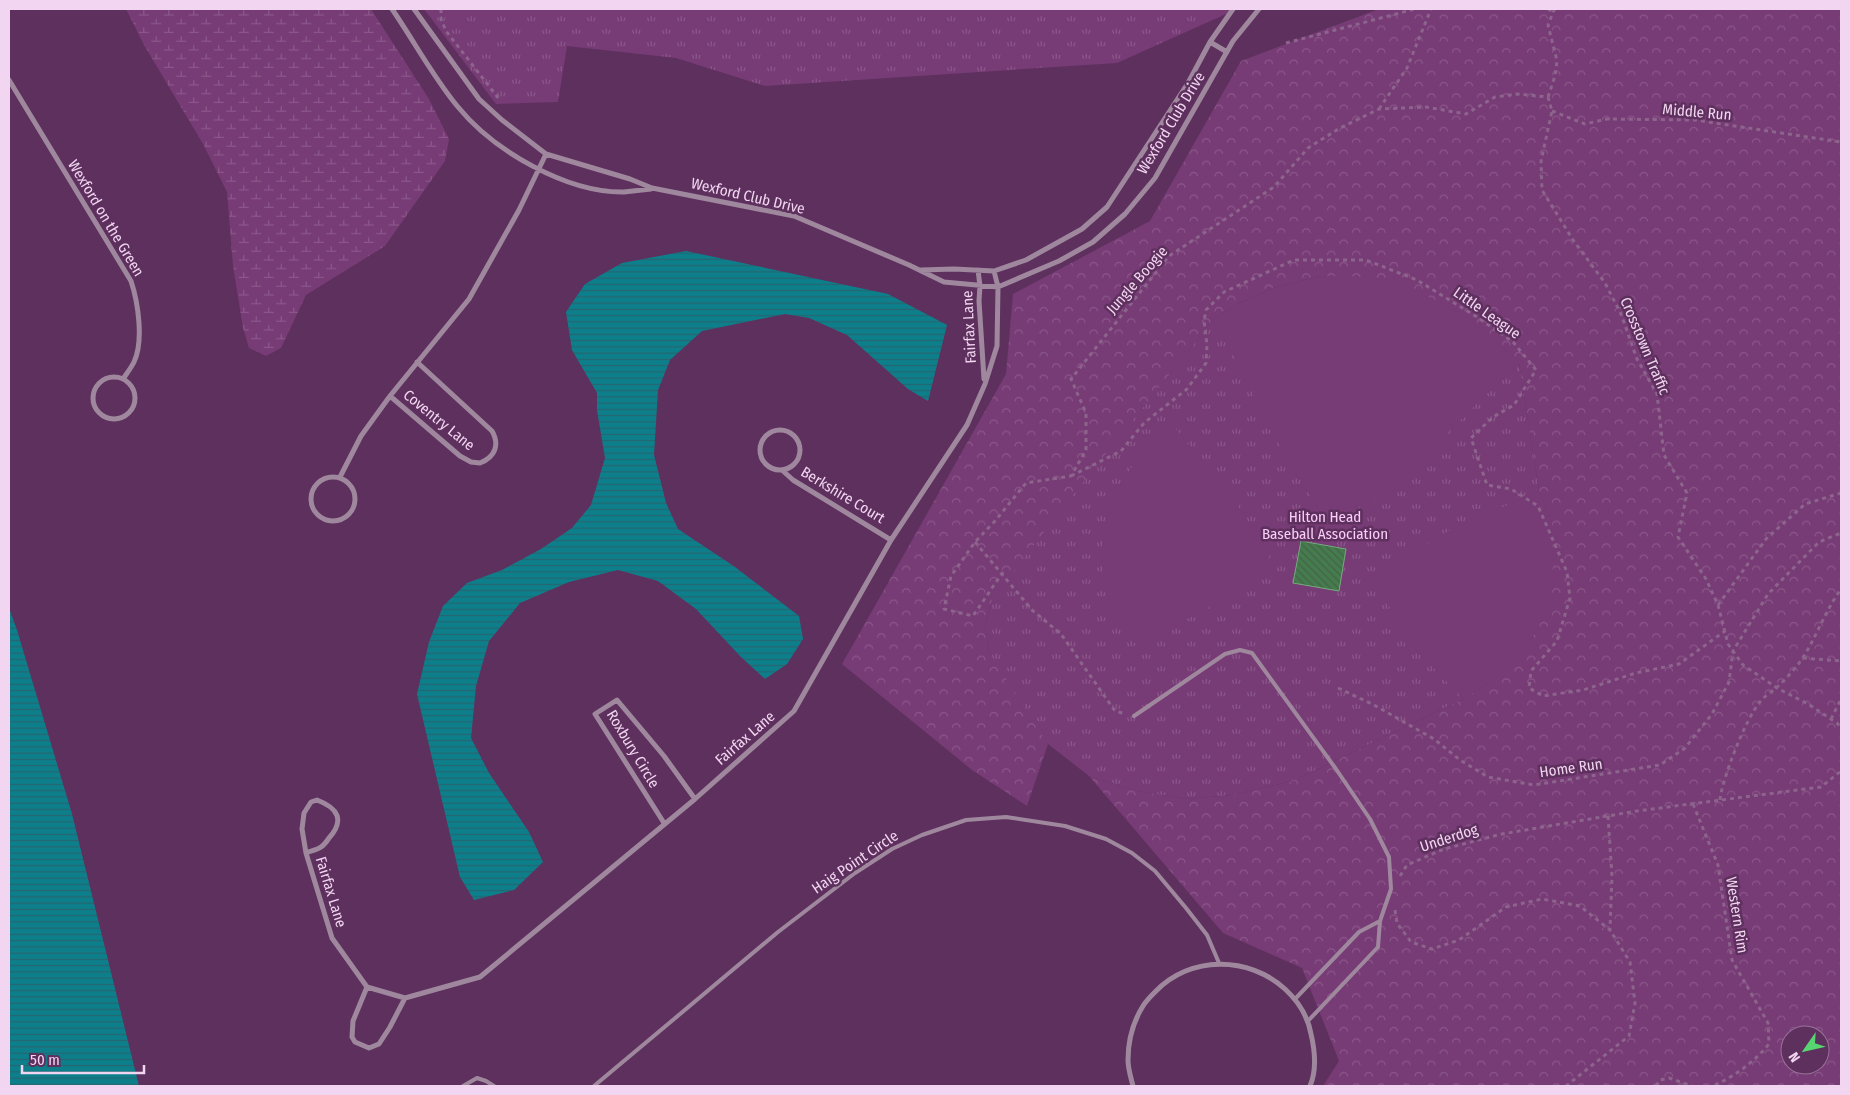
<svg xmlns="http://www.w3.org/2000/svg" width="1850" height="1095" viewBox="0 0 1850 1095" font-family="'Fira Sans Condensed',sans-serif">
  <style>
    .grass { fill: url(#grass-tufts) }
    .forest { fill: url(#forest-crowns); fill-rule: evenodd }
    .wetland { fill: url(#wetland-marsh) }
    .garden { fill: #773b76 }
    .water { fill: url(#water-rules) }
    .building { fill: url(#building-back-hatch); stroke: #74ac7b }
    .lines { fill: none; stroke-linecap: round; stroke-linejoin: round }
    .path { stroke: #8c648c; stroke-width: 3; stroke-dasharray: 4 4; stroke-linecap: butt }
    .lane { stroke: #9f889e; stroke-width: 4 }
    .street { stroke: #9f889e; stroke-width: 5 }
    .labels { text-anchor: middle; stroke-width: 5; stroke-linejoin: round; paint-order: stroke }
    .street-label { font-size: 15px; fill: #f2d6f1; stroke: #5e305e }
    .park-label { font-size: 15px; fill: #facef8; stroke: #5e305e }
  </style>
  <defs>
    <pattern id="grass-tufts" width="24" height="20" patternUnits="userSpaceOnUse" patternTransform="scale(1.25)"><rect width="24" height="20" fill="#773b76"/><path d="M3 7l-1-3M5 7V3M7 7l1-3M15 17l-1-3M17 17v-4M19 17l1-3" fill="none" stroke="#8b578a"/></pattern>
    <pattern id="forest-crowns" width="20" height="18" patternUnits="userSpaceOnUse" patternTransform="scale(1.25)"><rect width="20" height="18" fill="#773b76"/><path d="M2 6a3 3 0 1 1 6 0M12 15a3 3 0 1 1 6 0" fill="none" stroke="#8b578a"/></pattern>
    <pattern id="wetland-marsh" width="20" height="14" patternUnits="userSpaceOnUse" patternTransform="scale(1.25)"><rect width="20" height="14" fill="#773b76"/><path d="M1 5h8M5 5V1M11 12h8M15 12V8" fill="none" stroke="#8b578a"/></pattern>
    <pattern id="water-rules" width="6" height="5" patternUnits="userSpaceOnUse" patternTransform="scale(1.25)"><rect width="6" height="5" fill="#0d7f8b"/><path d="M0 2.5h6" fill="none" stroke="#256670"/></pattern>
    <pattern id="building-back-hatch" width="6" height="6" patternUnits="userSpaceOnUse" patternTransform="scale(1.25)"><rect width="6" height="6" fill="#457c4d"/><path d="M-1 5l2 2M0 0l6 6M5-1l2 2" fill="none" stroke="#47614b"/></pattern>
  </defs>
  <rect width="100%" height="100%" fill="#5e305e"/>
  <path class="grass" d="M424 9H1237L1117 63 765 86 676 58 567 46 558 102 496 104Z
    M1237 304 1519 362 1539 491 1550 518 1495 678 1463 699 1293 781 1232 795 1187 799 1137 791 1089 776 1048 744 1016 702 989 652 985 625 993 598 1021 558 1214 319Z"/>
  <path class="forest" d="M1379 9H1841V1086H1323L1339 1061 1302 968 1223 933 1089 776 1137 791 1187 799 1232 795 1293 781 1463 699 1495 678 1550 518 1539 491 1519 363 1454 310 1321 276 1273 288 1237 304 1214 319 1060 511 993 598 985 625 989 652 1048 744 1027 806 972 770 842 664 1006 374 1013 294 1150 221 1241 61ZM1790 1035H1820V1065H1790Z"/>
  <path class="wetland" d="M126 9H371L429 99 449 139 445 161 385 246 306 295 281 348 266 356 249 348 243 328 233 266 227 192 203 144 144 45Z"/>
  <path class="garden" d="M1321 276 1368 277 1413 289 1454 310 1489 335 1519 362 1415 465 1346 517 1321 512 1285 456 1214 319 1237 304 1273 288Z
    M1175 428 1233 499 1270 553 1267 567 1202 612 1134 643C1128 634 1119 625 1115 615 1090 561 1104 494 1145 451 1153 443 1165 435 1175 428Z
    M1539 491 1550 518 1553 553 1552 593 1539 626 1522 654 1495 678 1463 699 1414 647 1378 588 1381 576 1438 536Z"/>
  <path class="water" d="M686 251 888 294 947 325 928 401 908 389 847 335 809 318 785 314 702 331 670 360 658 390 654 455 666 503 678 529 735 567 799 616 803 639 787 664 765 679 741 657 696 609 658 581 618 570 569 582 520 603 489 641 476 686 471 738 489 773 529 832 543 862 514 890 474 900 460 877 417 694 429 642 443 606 467 583 502 570 541 549 572 528 591 505 605 458 597 410V393L572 350 566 312 585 284 622 263Z
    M9 608 17 630 72 814 139 1086H9Z"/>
  <path class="building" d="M1301 541 1346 549 1339 591 1293 583Z"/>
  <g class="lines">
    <path class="path" d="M441 9V19L446 31 499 99
      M1548 9 1553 12
      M1286 43 1415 9
      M1548 97 1552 111 1541 161 1542 190 1573 240 1605 283 1621 314 1637 359 1657 394 1664 455 1687 493 1678 537 1706 579 1718 605 1728 644 1743 665 1777 688 1808 704 1837 723 1841 728
      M1548 97 1555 76 1557 61 1548 25 1554 10 1556 9
      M1379 109 1407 68 1431 9
      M1552 111 1585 124 1607 119 1695 120 1841 142
      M1071 476 1121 451 1144 423 1187 389 1206 363 1207 345 1204 321 1206 310 1224 292 1294 260H1366L1417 280 1477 317 1513 342 1536 370 1514 405 1493 417 1471 438 1487 485 1511 489 1538 506 1567 572 1570 598 1557 641 1531 671 1529 688 1543 696 1583 690 1636 673 1679 664 1725 631
      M975 542 1032 610 1061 634 1115 711 1126 714
      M1003 572 973 616 944 609 951 576 975 542 995 521 1026 483 1071 476 1086 450V413L1071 379 1169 256 1274 187 1308 148 1340 128 1379 109 1426 107 1466 114 1495 97 1518 94 1548 97
      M1718 605 1766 539 1805 504 1841 493
      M1803 658 1841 661
      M1338 688 1374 705 1434 739 1460 760 1488 777 1534 785 1660 765 1685 748 1712 714 1729 682 1733 651 1768 594 1819 542 1841 533
      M1831 719 1841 699
      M1720 800C1722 779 1746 718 1760 702 1764 696 1772 692 1777 687 1786 679 1795 669 1802 659 1817 636 1825 611 1841 589
      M1693 804 1718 865 1732 960 1768 1023 1769 1044C1753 1063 1735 1076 1713 1086
      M1608 816 1612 876 1610 929
      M1400 876 1407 865 1444 849 1502 834 1637 811 1821 787 1841 771
      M1395 910 1397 923 1411 942 1432 949 1459 940 1506 907 1542 899 1580 906 1610 930 1630 962 1635 1003 1629 1036 1566 1086
      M1656 1086 1660 1080 1669 1078 1692 1086"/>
    <path class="lane" d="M1134 716 1225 654 1240 650 1252 653 1336 769 1370 819 1389 857 1391 889 1380 921 1378 947 1308 1021
      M1295 999 1359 932 1380 921
      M463 1086 477 1078 486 1081 494 1086
      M594 1086 778 932 855 873 892 849 922 835 966 820 1006 817 1065 826 1106 839 1132 853 1155 871 1186 908 1207 935 1219 963"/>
    <path class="street" d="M392 9C414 41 433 77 458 107 494 151 567 193 624 192 633 191 642 190 651 189
      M414 9 479 99 502 120 546 154 630 179 652 188 794 216 909 265 944 282 998 287 1059 261 1093 242 1125 214 1155 178 1233 41 1259 9
      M1210 42 1227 52
      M9 80 131 281C138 302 144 341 134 362 131 368 127 373 123 379
      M921 270 954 269 994 271 1026 260 1082 229 1107 207 1188 83 1210 42 1233 9
      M978 270 980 286 979 301 984 379
      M93 398a21 21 0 1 1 42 0a21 21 0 1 1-42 0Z
      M390 396 460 456 471 462 480 463C495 457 500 445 492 431L417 362
      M760 450a20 20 0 1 1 40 0a20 20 0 1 1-40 0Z
      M782 470 793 480 891 540
      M311 499a22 22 0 1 1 44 0a22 22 0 1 1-44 0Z
      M340 477 361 436 390 396 469 299 519 210 546 154
      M664 823 595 714 617 700 664 756 695 799
      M306 853C310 851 317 850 321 847 324 845 327 841 329 838 345 820 338 808 317 800L311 802 304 813 302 829 306 853 332 938 367 987 405 998 480 977 695 799 794 711 891 540 967 425 985 384 997 346 998 287 994 271
      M367 987 353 1021 352 1037 355 1042 369 1048 379 1044 390 1027 405 998
      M1133 1086C1131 1078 1128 1069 1128 1060 1128 1041 1133 1022 1143 1006 1146 1001 1151 996 1155 992 1190 955 1249 956 1285 989 1298 1001 1308 1017 1311 1034 1315 1051 1317 1070 1310 1086"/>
  </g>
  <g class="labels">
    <g class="street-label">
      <text transform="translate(1697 112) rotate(5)" y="5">Middle Run</text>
      <text transform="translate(1171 123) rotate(-59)" y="5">Wexford Club Drive</text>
      <text transform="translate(748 196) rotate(13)" y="5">Wexford Club Drive</text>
      <text transform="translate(106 218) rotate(59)" y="5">Wexford on the Green</text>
      <text transform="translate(1137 280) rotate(-49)" y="5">Jungle Boogie</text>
      <text transform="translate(1487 313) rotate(35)" y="5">Little League</text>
      <text transform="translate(969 327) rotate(-93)" y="5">Fairfax Lane</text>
      <text transform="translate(1645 346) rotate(67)" y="5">Crosstown Traffic</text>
      <text transform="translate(439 420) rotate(39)" y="5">Coventry Lane</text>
      <text transform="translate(843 495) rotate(31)" y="5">Berkshire Court</text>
      <text transform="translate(745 738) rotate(-41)" y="5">Fairfax Lane</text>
      <text transform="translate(633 749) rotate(59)" y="5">Roxbury Circle</text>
      <text transform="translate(1571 768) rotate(-8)" y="5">Home Run</text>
      <text transform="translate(1449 838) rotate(-18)" y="5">Underdog</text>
      <text transform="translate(855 862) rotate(-34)" y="5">Haig Point Circle</text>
      <text transform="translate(331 892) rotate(73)" y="5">Fairfax Lane</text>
      <text transform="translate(1737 915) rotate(81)" y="5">Western Rim</text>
    </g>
    <g class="park-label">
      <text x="1325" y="522">Hilton Head<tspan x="1325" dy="17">Baseball Association</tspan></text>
    </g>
  </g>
  <rect width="1850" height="1095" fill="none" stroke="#f2d6f1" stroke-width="20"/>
  <g transform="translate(1805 1050) rotate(236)"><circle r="24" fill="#5e305e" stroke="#997299"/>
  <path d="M0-4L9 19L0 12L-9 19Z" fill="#57d570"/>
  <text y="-8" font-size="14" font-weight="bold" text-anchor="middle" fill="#f2d6f1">N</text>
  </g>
  <path d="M22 1065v8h122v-8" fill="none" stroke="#f2d6f1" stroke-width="2.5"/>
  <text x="30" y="1065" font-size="15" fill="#f2d6f1" stroke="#5e305e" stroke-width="4" paint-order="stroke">50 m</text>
</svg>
